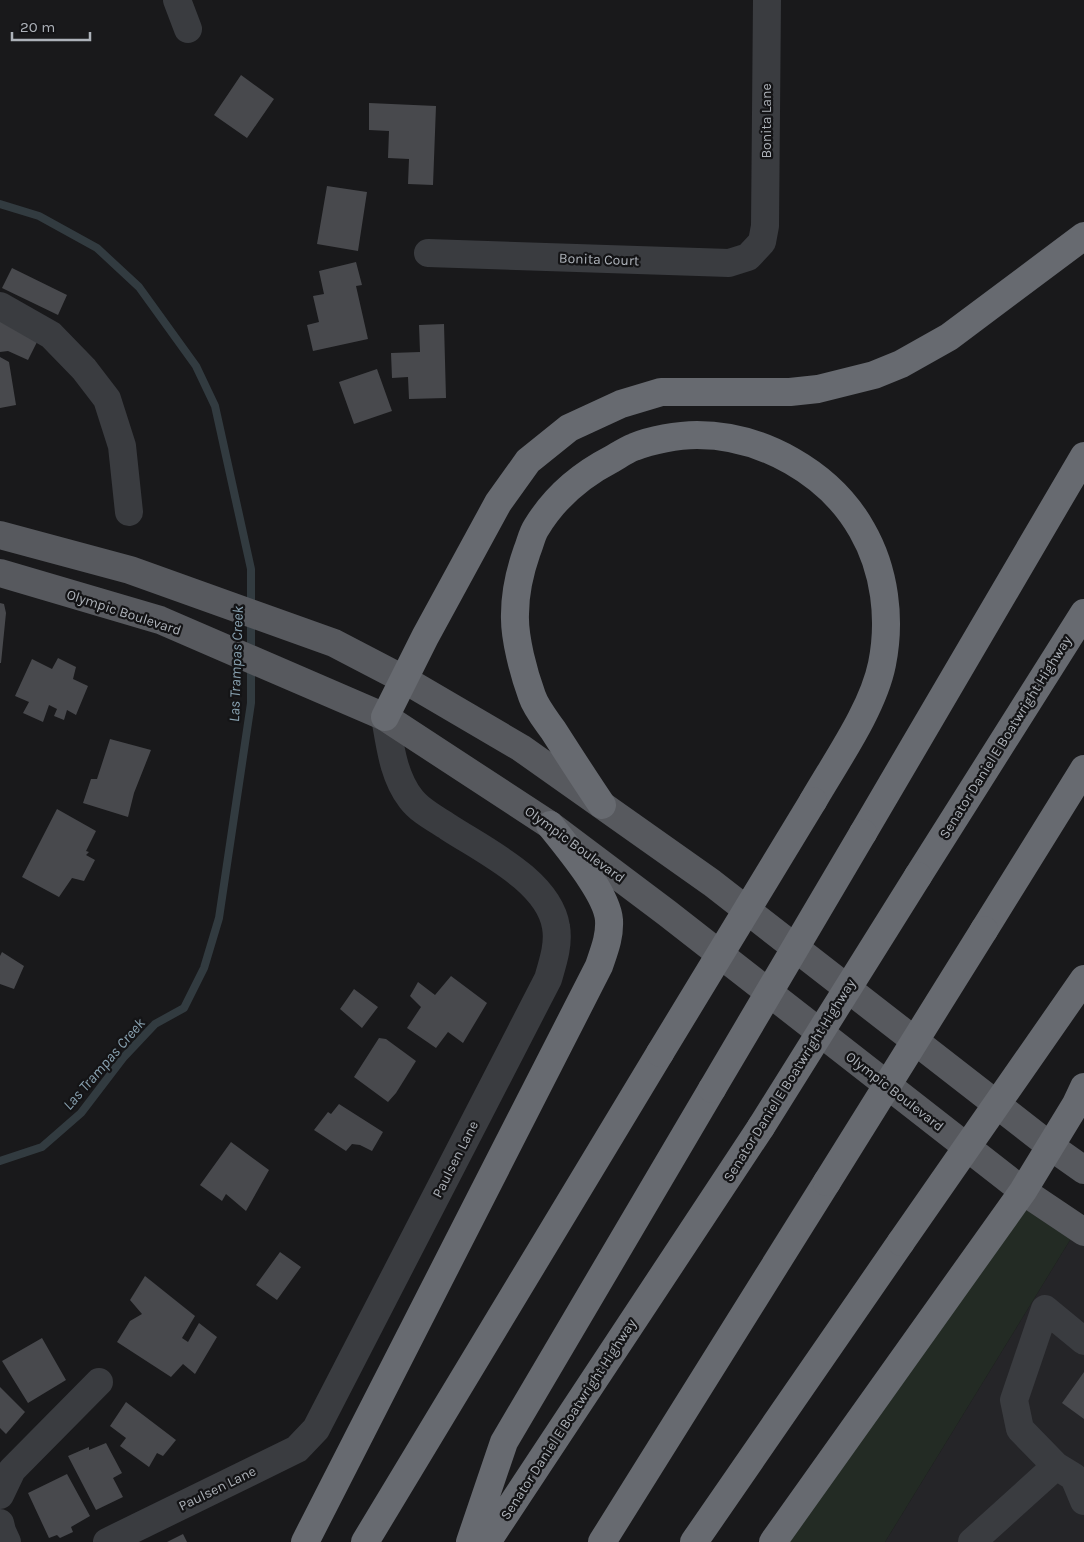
<svg xmlns="http://www.w3.org/2000/svg" width="1084" height="1542" viewBox="0 0 1084 1542" font-family="Karla,sans-serif">
  <style>
    .built { fill: #252528 }
    .green { fill: #232b24 }
    .lines { fill: none; stroke-linecap: round; stroke-linejoin: round }
    .stream { stroke: #323b40; stroke-width: 8 }
    .building { fill: #48494d }
    .minor { stroke: #3a3c40; stroke-width: 28 }
    .major { stroke: #57595e; stroke-width: 28 }
    .highway { stroke: #676a70; stroke-width: 28 }
    .highway-bridge { stroke: #676a70; stroke-width: 28 }
    .labels { text-anchor: middle; stroke-width: 4.5; stroke-linejoin: round; paint-order: stroke }
    .street-label { font-size: 14px; fill: #adb2b9; stroke: #141416 }
    .water-label { font-size: 15px; font-style: italic; fill: #88a1b0; stroke: #141416 }
  </style>
  <rect width="100%" height="100%" fill="#19191b"/>
  <path class="built" d="M1078 1227 1084 1232V1542H885Z"/>
  <path class="green" d="M1023 1191 1078 1227 885 1542H773Z"/>
  <g class="lines">
    <path class="stream" d="M0 204 39 216 97 248 139 287 196 366 215 406 251 569V654
      M0 1161 42 1147 81 1113 123 1058 155 1024 184 1008 204 968 219 918 251 703V665"/>
  </g>
  <path class="building" d="M241 75 274 99 247 138 214 115Z
    M369 103 436 106 433 185 408 184 409 159 388 158 389 131 369 130Z
    M327 186 367 192 358 251 317 244Z
    M356 262 362 285 356 286 368 339 313 351 307 325 319 322 313 296 324 294 319 271Z
    M12 268 67 295 58 315 2 288Z
    M0 321 38 340 28 360 8 351 0 352Z
    M444 324 446 398 409 399 408 377 392 378 391 353 420 352 419 325Z
    M0 357 9 362 16 405 0 408Z
    M377 369 392 411 354 424 339 382Z
    M0 603 4 604 6 613 1 663H0Z
    M58 658 76 667 73 679 88 686 76 715 67 710 64 720 54 716 57 709 49 705 43 722 23 713 29 702 15 696 32 659 52 669Z
    M110 739 151 750 134 793 128 817 83 803 91 779H97Z
    M57 809 96 831 86 851 89 852 86 855 95 860 84 881 72 878 59 897 22 877Z
    M2 952 24 966 14 989 0 984V956Z
    M451 976 487 1003 463 1043 448 1032 436 1048 407 1028 421 1007 410 996 418 982 435 995Z
    M354 989 378 1007 362 1028 340 1009Z
    M379 1038 386 1039 416 1061 396 1093 388 1102 354 1077Z
    M339 1104 383 1132 372 1151 360 1145 352 1144 346 1151 314 1130 328 1112 331 1114Z
    M231 1142 269 1170 246 1211 226 1194 222 1201 200 1185Z
    M280 1252 301 1267 277 1300 256 1285Z
    M145 1276 195 1316 182 1338 188 1342 199 1323 217 1337 195 1374 183 1364 171 1377 117 1342 130 1321 142 1314 130 1300Z
    M42 1338 66 1380 28 1403 2 1361Z
    M1084 1372V1419L1062 1403Z
    M0 1387 25 1412 6 1434 0 1428Z
    M126 1402 176 1440 163 1456 157 1453 149 1467 120 1446 126 1438 110 1426Z
    M106 1443 122 1473 113 1478 123 1497 96 1510 68 1456 89 1447V1450Z
    M67 1474 90 1516 71 1527 73 1532 60 1538 57 1535 49 1538 28 1493Z
    M183 1534 187 1542H167Z"/>
  <g class="lines">
    <path class="minor" d="M177 0 188 29
      M428 253 729 263 748 257 762 242 765 226 767 0
      M0 306 51 335 84 369 107 399 122 446 129 512
      M1056 1466 1074 1477 1084 1501
      M0 1495 12 1470 99 1382
      M0 1523 2 1531 7 1542
      M107 1542 297 1449 316 1429 548 979C553 962 559 944 556 927 549 881 483 850 448 827 436 819 420 811 411 799 393 776 390 745 385 717
      M972 1542 1056 1466 1020 1429 1014 1400 1045 1309 1084 1341"/>
    <path class="major" d="M0 535 130 570 334 643 405 680 521 748 712 883 1050 1146 1084 1170
      M0 573 160 620 385 717 550 825 667 913 1023 1191 1084 1232"/>
    <path class="highway" d="M385 717 425 637 498 503 528 461 569 428 621 404 661 392H790L818 389 874 375 901 364 949 337 1084 236
      M602 805C585 780 569 755 553 730 546 720 536 708 532 696 524 674 514 638 515 614 515 593 520 571 527 551 530 544 532 534 536 528 554 498 581 475 612 459 619 455 626 450 634 447 651 440 678 435 697 435 762 435 830 473 862 530 885 570 891 619 882 664 873 709 836 761 813 801
      M863 833 1084 456
      M918 876 1084 613
      M984 930 1084 769
      M305 1542 599 966C604 951 610 937 609 920 607 893 567 847 550 825
      M365 1542 660 1053
      M470 1542 504 1442 712 1089
      M487 1542 761 1127
      M602 1542 827 1182
      M694 1542 901 1242
      M773 1542 1023 1191 1076 1104 1084 1087"/>
    <path class="highway-bridge" d="M660 1053 813 801
      M712 1089 863 833
      M761 1127 918 876
      M827 1182 984 930
      M901 1242 1084 979"/>
  </g>
  <g class="labels">
    <g class="street-label">
      <text transform="translate(766 121) rotate(-90)" y="5">Bonita Lane</text>
      <text transform="translate(599 259) rotate(2)" y="5">Bonita Court</text>
      <text transform="translate(124 612) rotate(18)" y="5">Olympic Boulevard</text>
      <text transform="translate(1005 737) rotate(-58)" y="5">Senator Daniel E Boatwright Highway</text>
      <text transform="translate(575 844) rotate(36)" y="5">Olympic Boulevard</text>
      <text transform="translate(789 1080) rotate(-58)" y="5">Senator Daniel E Boatwright Highway</text>
      <text transform="translate(895 1091) rotate(38)" y="5">Olympic Boulevard</text>
      <text transform="translate(455 1159) rotate(-63)" y="5">Paulsen Lane</text>
      <text transform="translate(568 1419) rotate(-57)" y="5">Senator Daniel E Boatwright Highway</text>
      <text transform="translate(217 1488) rotate(-26)" y="5">Paulsen Lane</text>
    </g>
    <g class="water-label">
      <text transform="translate(236 664) rotate(-88)" y="5">Las Trampas Creek</text>
      <text transform="translate(104 1064) rotate(-49)" y="5">Las Trampas Creek</text>
    </g>
  </g>
  <path d="M12 32v8h78v-8" fill="none" stroke="#adb2b9" stroke-width="2.5"/>
  <text x="20" y="32" font-size="15" fill="#adb2b9" stroke="#141416" stroke-width="4" paint-order="stroke">20 m</text>
</svg>
